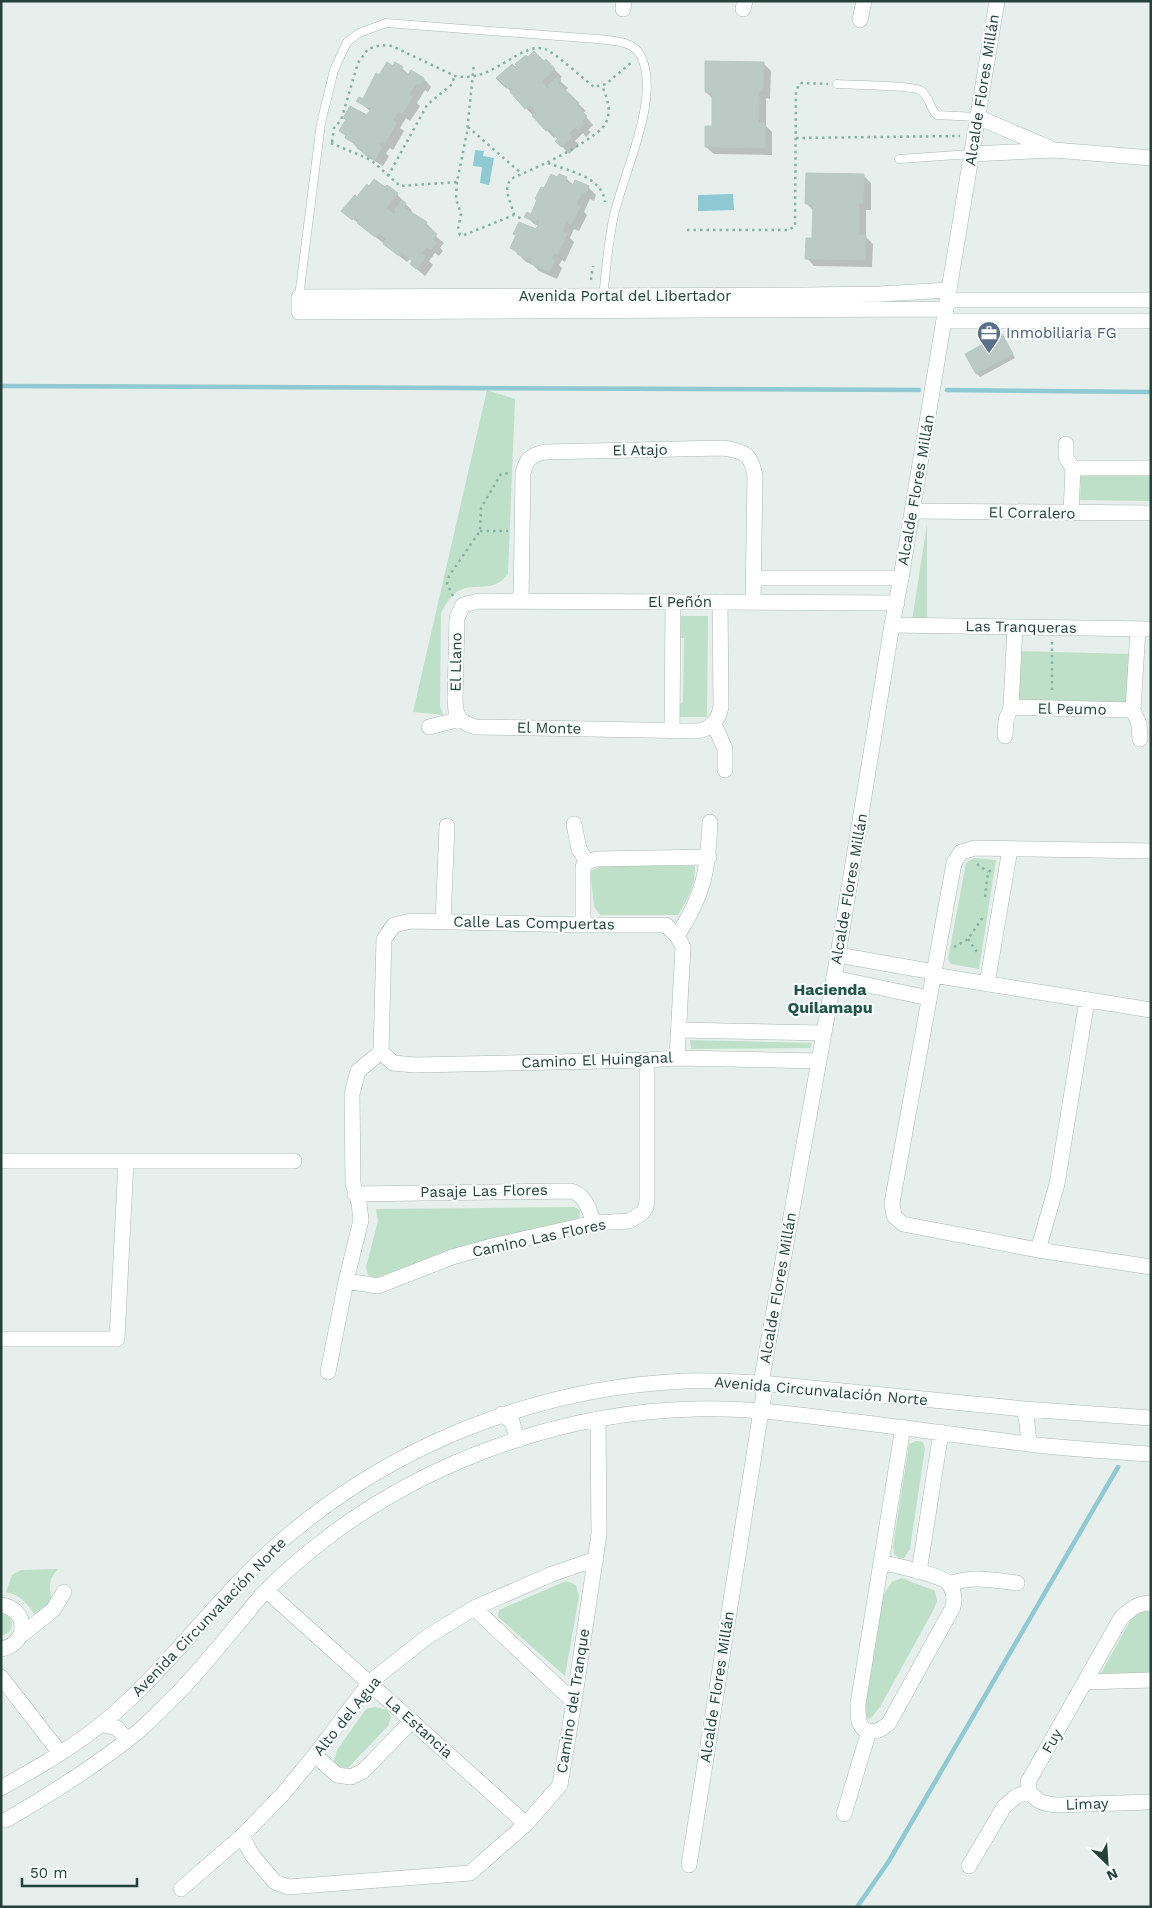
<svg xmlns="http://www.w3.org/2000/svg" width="1152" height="1908" viewBox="0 0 1152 1908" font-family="'Work Sans',sans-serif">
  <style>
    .green { fill: #bfe0c8 }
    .water { fill: #8ec9d4 }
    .shadow { fill: #0003 }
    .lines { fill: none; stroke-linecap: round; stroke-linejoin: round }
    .stream { stroke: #8ec9d4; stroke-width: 4.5 }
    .building { fill: #bbcac4; stroke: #b8c9c2 }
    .service-casing { stroke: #a8b8b2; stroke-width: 9 }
    .minor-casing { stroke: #a8b8b2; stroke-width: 16 }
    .tertiary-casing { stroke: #a8b8b2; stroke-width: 16 }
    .path { stroke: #86b3a5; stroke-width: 2.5; stroke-dasharray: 2.5 4; stroke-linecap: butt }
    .service { stroke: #fff; stroke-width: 8 }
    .minor { stroke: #fff; stroke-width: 15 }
    .tertiary { stroke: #fff; stroke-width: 15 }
    .labels { text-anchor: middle; stroke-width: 4.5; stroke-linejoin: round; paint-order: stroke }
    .street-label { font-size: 15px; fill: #24423a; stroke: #f7fbf9 }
    .service-label { font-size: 15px; fill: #4e5e75; stroke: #f7fbf9; text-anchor: start }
    .neighbourhood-label { font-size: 16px; font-weight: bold; fill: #1f5548; stroke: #f7fbf9 }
  </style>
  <rect width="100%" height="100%" fill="#e6efeb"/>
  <path class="green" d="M487 390 515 399 508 574C487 602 462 567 441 614L440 706 443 715 413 712Z
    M1081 474 1150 475V501L1080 500Z
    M927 524V621H912Z
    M680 616H708L707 717H678V705L683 702 684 638H679Z
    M1016 651 1131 654 1130 706 1015 703Z
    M974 858 996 860 979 969 951 964 948 959 966 863Z
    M601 866H695C696 883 687 901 678 915H600L594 906 590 871Z
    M690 1040 812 1043 810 1048 691 1049Z
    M574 1207 580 1210 579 1218 443 1254 375 1278 368 1275 366 1267 378 1221 376 1209Z
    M916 1441 923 1442 925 1448 910 1549 904 1558H899L894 1554 893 1546 909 1444Z
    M58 1569C49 1579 48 1585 52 1599L47 1609 36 1616C27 1604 21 1595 6 1592L12 1575 21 1570Z
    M902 1578 935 1591 937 1601 934 1609 880 1707 870 1719 865 1717 864 1708 883 1595 892 1582Z
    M566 1581 576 1585 579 1596 565 1676 498 1617 499 1610Z
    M1140 1611H1151V1673L1100 1675 1131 1619Z
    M1 1612C15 1616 16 1632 1 1636Z
    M375 1707 387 1710 391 1717 388 1726 348 1768 339 1767 334 1761 337 1750 366 1709Z"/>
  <path class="water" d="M475 150 484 151 483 156 494 158 489 185 480 183 482 167 473 166Z
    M733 194 734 210 698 211V195Z"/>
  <path class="shadow" d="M546 61 562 77 559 80 568 88 565 91 586 111 583 113 593 125 588 130 591 132 586 137 583 133 575 141 579 145 569 154 557 141 560 139 557 135 554 138 498 78 515 69Z
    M763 63 771 71 770 99 766 98V126L772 132V155L714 154 706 147 713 127V99L706 92Z
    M394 67 402 68 409 75 411 72 424 79 431 87 428 92 425 90 417 103 420 106 410 121 406 118 400 128 404 131 393 150 390 148 386 153 389 156 383 166 366 156 340 131 367 117 370 111 358 101H364L380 77Z
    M863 175 871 183V210H866V237L873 244 872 267 814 266 807 258 813 239 814 211 807 204Z
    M566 178 574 186 576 181 589 188 596 195 594 201 590 199 584 212 587 215 579 231 574 229 570 238 574 242 565 262 562 260 559 265 562 268 557 279 539 271 533 265 526 262 512 248 517 236 515 234 537 231 539 226 534 224 526 216 532 215 545 190 558 179Z
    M369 187 385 189 397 194 412 211 411 213 426 223 434 231 432 233 444 243 440 248 443 251 439 256 435 253 429 261 433 265 425 276 411 264 413 262 410 259 407 262 343 211 360 201Z
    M1005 339 1015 358 980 377 977 374Z"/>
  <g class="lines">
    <path class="stream" d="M1 386 919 390
      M947 390 1151 392
      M857 1907 889 1861 1118 1467"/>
  </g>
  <path class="building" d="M534 51 544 61 546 59 555 69 541 82 548 89 550 87 548 85 558 76 561 80 558 83 579 103 576 105 587 116 582 121 584 124 578 130 575 127 569 133 572 137 561 147 555 141 558 139 549 128 546 131 532 116 536 113 529 105 525 109 510 92 512 89 509 86 506 88 496 78 512 64 515 67 517 66 515 64 526 55 528 57Z
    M705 61 764 62 763 91H759L758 123H765V148L705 147V126H712V93L705 92Z
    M387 62 393 66 395 62 403 67 400 71 408 75 411 70 424 78 420 85 417 83 409 95 413 97 402 114 398 112 393 120 397 123 385 143 382 141 379 145 382 147 375 160 357 148 359 144 357 145 345 138 346 135 339 131 346 119 343 118 350 106 367 115 372 107 369 106 368 108 356 101 359 97 363 99 376 73 379 75Z
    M806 173 864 174 863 203H859V235H866L865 260 805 259 806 238H812L813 204H805Z
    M551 174 557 177 559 174 567 177 565 181 573 185 575 180 589 186 586 194 582 192 576 205 580 207 571 225 567 222 562 231 567 234 557 255 554 253 552 258 555 260 549 272 530 263 532 259 530 258V260L517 254 518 252 510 248 516 235 513 234 519 222 536 229 540 221 537 219 536 222 524 217 527 212 531 214 537 200 535 199 541 187 544 188Z
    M374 179 385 187 387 185 398 193 386 208 394 214 396 212 394 210 402 200 406 203 403 207 427 222 425 225 437 234 433 240 436 243 431 250 427 247 422 253 426 257 416 269 410 264 412 261 401 252 399 256 383 244 386 239 379 233 375 237 357 223 359 220 355 217 352 220 341 211 355 195 358 198V195L367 184 369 186Z
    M1002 334 1013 354 976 374 965 354Z"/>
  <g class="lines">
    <g class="service-casing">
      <path id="service" d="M837 84C851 85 911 85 920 90 930 96 929 108 937 115L977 117
        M899 159 971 154
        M299 297 321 123 334 70 347 42 359 33 386 23 597 39C612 41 633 40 641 56 661 97 624 172 614 215 608 242 606 270 603 298"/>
    </g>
    <g class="minor-casing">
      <path id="minor" d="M623 9 624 1
        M743 9 745 1
        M860 20 864 1
        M977 117 1050 148
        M971 154 1054 150 1151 158
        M948 300H1151
        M946 309 299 312V297L805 295 880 294 949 290
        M944 321H1151
        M1066 444V458L1073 468
        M913 511 1151 513
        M1071 513 1073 468H1151
        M754 578H901
        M521 601 523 473C526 459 531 455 545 452L723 448C745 451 751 454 755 476L753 602
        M892 625 1151 629
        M1015 627 1011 707 1133 710 1138 629
        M1133 710 1139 724 1140 739
        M460 719 456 711 455 700 457 618 463 605 479 601 897 603
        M460 719 467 724 476 727 698 731C712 728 718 721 721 707L720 602
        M714 724 725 749V770
        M429 727 460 719
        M672 730 673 602
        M1005 736 1006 720 1011 707
        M574 824 579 849 587 862
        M1151 851 975 848 961 852 954 863 892 1203 894 1216 903 1224 1038 1250 1151 1267
        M443 921 447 826
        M583 925V867L587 862 596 859 709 857
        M677 936C704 895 708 870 710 822
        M838 955 934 972
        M933 975 1151 1010
        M834 978 929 998
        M987 984 1010 849
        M679 1030 823 1033
        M381 1052 384 939 394 925 411 921 583 925H666L677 936 683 947 677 1058
        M381 1052 393 1063 415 1065 647 1060 677 1058 818 1061
        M1 1161H294
        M355 1194 571 1191C586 1195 589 1210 594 1223
        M1038 1250 1057 1184 1087 1000
        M346 1281 378 1286 452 1257 492 1246 594 1223 629 1221 642 1213 646 1207 647 1200V1060
        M1 1339H117L126 1161
        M328 1372 346 1281 361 1220 359 1203 353 1184 352 1094 358 1071 381 1052
        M1024 1409 1027 1423 1029 1444
        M502 1414 512 1422 518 1440
        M881 1562C895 1566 941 1574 949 1584 954 1591 955 1599 953 1607L889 1723C880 1732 864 1737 859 1721 858 1715 858 1709 858 1704L903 1427
        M919 1572 941 1432
        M949 1584C972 1575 993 1580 1017 1583
        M267 1591 526 1824
        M1 1605C29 1609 29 1644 1 1649
        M474 1608 574 1702
        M20 1636 53 1610 64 1592
        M1 1677 60 1753
        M1085 1682 1151 1680
        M101 1724 117 1728 127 1740
        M315 1755 337 1775 351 1777 363 1771 412 1721
        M1 1788C39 1767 77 1745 110 1717 168 1667 213 1604 269 1552 383 1448 531 1388 685 1381 710 1380 736 1382 761 1383L1024 1409 1151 1418
        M1029 1791 1028 1782 1121 1618C1131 1609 1137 1603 1151 1603
        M1029 1791C1037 1802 1044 1804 1057 1805L1151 1802
        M844 1814 869 1731
        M6 1820C51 1794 94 1767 135 1734 150 1722 163 1707 177 1694 207 1663 233 1629 261 1596 280 1576 302 1557 324 1540 428 1460 563 1412 695 1409 747 1407 798 1415 849 1421 909 1428 969 1437 1029 1444 1069 1449 1110 1451 1151 1454
        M242 1836 252 1855 275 1882 288 1887 470 1873 526 1824 560 1785 574 1702 599 1534 598 1419
        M969 1866 1004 1807 1015 1797 1029 1791
        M181 1889 242 1836 282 1795 315 1755 370 1682 427 1637 474 1608 552 1574 596 1559"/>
    </g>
    <g class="tertiary-casing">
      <path id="tertiary" d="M689 1865 761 1411 764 1395 761 1383 838 955 892 625 901 578 997 1"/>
    </g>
    <path class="path" d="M468 127 522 174
      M796 138 960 136
      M332 142 334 128 341 120 358 63 368 49 381 45 392 46 455 76C493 84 520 41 545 49 554 52 585 80 594 87L606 84 632 62
      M331 143 371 160 400 186 457 182 467 132 474 63
      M548 163C568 171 602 176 605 202
      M388 176 427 105 451 85 455 76
      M457 182 456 199 461 214 458 229 460 235H464L514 215 522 219
      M514 215C512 203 502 190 511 179 539 166 566 155 591 137 595 134 600 131 603 127 613 115 608 99 602 86
      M687 230H789L795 226 796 91 800 83 828 84
      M591 280 593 266
      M480 531H508
      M453 596 447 584 449 576 480 531 481 508 501 474 509 473
      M1052 642V694
      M977 864 988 872
      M985 897 988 872 992 870
      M968 939 977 952
      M954 947 968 939 983 917"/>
    <use href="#service" class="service"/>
    <use href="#minor" class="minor"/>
    <use href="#tertiary" class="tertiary"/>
  </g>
  <defs>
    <g id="office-pin" transform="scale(1.25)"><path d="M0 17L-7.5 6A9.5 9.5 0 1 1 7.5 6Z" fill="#5c6f8a" stroke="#f7fbf9"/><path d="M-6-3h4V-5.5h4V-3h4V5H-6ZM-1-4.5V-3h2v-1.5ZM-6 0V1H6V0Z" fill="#fff"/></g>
  </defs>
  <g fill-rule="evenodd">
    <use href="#office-pin" x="989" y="333"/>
  </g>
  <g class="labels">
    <g class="street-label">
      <text transform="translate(982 90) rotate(-81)" y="5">Alcalde Flores Millán</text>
      <text x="625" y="301">Avenida Portal del Libertador</text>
      <text transform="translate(640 450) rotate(-1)" y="5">El Atajo</text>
      <text transform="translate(916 490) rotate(-80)" y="5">Alcalde Flores Millán</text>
      <text transform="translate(1032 513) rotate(1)" y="5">El Corralero</text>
      <text x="680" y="607">El Peñón</text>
      <text transform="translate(1021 627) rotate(1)" y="5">Las Tranqueras</text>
      <text transform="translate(456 662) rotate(-89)" y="5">El Llano</text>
      <text transform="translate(1072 709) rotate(1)" y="5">El Peumo</text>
      <text transform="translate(549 728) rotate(1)" y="5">El Monte</text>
      <text transform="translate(849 889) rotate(-80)" y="5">Alcalde Flores Millán</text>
      <text transform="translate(534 923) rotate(1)" y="5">Calle Las Compuertas</text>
      <text transform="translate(597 1060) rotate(-2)" y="5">Camino El Huinganal</text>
      <text transform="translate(484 1191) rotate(-1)" y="5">Pasaje Las Flores</text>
      <text transform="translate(539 1238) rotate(-12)" y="5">Camino Las Flores</text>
      <text transform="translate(778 1288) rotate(-80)" y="5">Alcalde Flores Millán</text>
      <text transform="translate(821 1391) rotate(5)" y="5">Avenida Circunvalación Norte</text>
      <text transform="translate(209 1617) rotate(-46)" y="5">Avenida Circunvalación Norte</text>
      <text transform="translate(717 1687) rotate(-81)" y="5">Alcalde Flores Millán</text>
      <text transform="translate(573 1701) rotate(-81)" y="5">Camino del Tranque</text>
      <text transform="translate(347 1716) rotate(-51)" y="5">Alto del Agua</text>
      <text transform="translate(419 1727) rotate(42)" y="5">La Estancia</text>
      <text transform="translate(1052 1741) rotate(-60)" y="5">Fuy</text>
      <text transform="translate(1087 1804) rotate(-2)" y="5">Limay</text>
    </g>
    <g class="service-label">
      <text x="1006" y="338">Inmobiliaria FG</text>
    </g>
    <g class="neighbourhood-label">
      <text x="830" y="995">Hacienda<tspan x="830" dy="18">Quilamapu</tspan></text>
    </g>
  </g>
  <rect width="1152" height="1908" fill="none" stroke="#24423a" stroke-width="5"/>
  <g transform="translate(1107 1863) rotate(155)" stroke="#f7fbf9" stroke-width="4" paint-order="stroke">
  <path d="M0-4L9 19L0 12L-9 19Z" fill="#24423a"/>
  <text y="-8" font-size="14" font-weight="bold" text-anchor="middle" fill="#24423a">N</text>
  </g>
  <path d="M22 1878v8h115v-8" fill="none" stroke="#24423a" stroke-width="2.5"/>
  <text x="30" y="1878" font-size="15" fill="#24423a" stroke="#f7fbf9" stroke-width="4" paint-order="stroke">50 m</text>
</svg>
